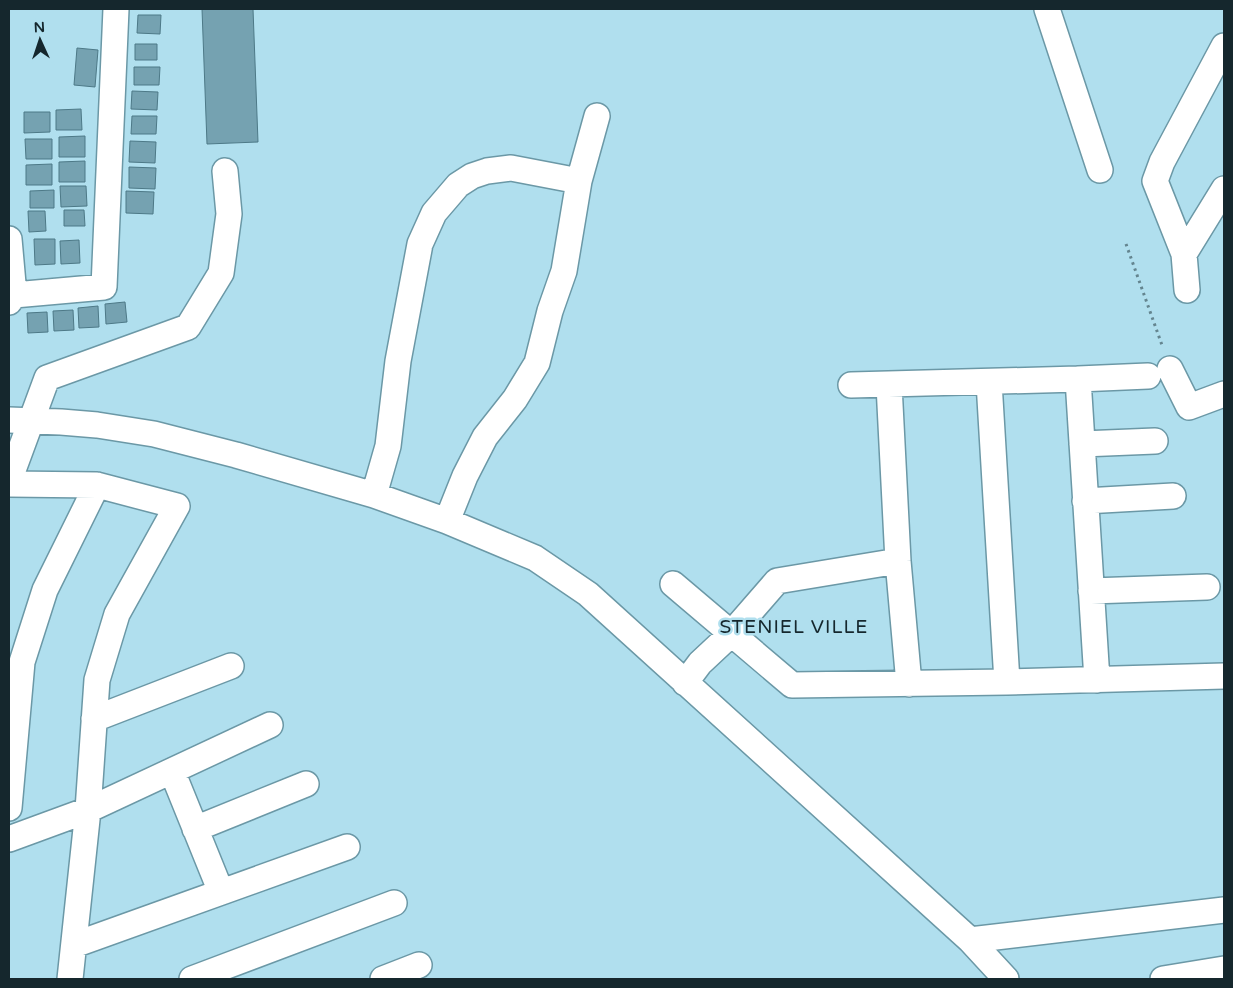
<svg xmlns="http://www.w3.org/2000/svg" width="1233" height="988" viewBox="0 0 1233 988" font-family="'Varela Round',sans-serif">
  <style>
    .building { fill: #75a2b1; stroke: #4d7987 }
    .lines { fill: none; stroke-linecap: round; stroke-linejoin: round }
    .minor-casing { stroke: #6b98a6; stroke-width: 28 }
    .path { stroke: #64858f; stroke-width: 3; stroke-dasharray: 2.5 4; stroke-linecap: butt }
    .minor { stroke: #fff; stroke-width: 25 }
    .labels { text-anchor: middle; stroke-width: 5; stroke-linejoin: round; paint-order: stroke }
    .neighbourhood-label { font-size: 19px; letter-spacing: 1px; fill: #15272d; stroke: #b0dfee }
  </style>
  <rect width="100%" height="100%" fill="#b0dfee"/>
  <path class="building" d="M202 9H253L258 142 207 144Z
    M138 15H161L160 34 137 33Z
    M135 44H157V60H135Z
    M77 48 98 50 95 87 74 85Z
    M134 67H160L159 85H134Z
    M132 91 158 92 157 110 131 109Z
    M81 109 82 130H56V110Z
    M24 112H50V132L24 133Z
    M132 116H157L156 134H131Z
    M85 136V157H59V137Z
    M25 139H52V159H26Z
    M130 141 156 142 155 163 129 162Z
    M85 161V182H59V162Z
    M52 164V185H26V165Z
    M129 167 156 168 155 189 129 188Z
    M60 186H86L87 206 61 207Z
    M54 190V208H30V191Z
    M126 191 154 192 153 214 126 213Z
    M64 210H84L85 226H64Z
    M28 211H45L46 231 29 232Z
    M34 239H55V264L35 265Z
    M79 240 80 263 61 264 60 241Z
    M125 302 127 322 106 324 105 304Z
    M98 306 99 327 79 328 78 308Z
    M73 310 74 330 54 331 53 311Z
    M47 312 48 332 28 333 27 313Z"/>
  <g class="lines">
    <g class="minor-casing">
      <path id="minor" d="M1047 9 1100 170
        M9 239 14 295 9 302
        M1184 254 1155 181 1162 162 1224 46
        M1187 290 1184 254 1224 189
        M14 295 104 287 116 9
        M1170 369 1189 407 1224 394
        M1078 379 1097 680
        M989 382 1007 682
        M851 385 1078 379 1148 376
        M889 385 898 561 909 684
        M9 420 61 422 97 425 154 434 236 455 374 495 447 521 535 558 588 594 970 940 1006 979
        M1082 444 1155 441
        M9 481 47 378 188 327 221 273 229 214 225 171
        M9 484 97 485 177 506 117 614 97 680 88 810 70 979
        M374 495 388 446 398 361 420 244 434 213 458 185 472 176 487 171 511 168 579 181
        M1085 501 1173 496
        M447 521 465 476 485 437 515 399 537 363 550 311 564 271 579 181 597 116
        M673 584 792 685 1007 682 1224 676
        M1091 591 1207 587
        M685 683 700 663 731 634 777 581 898 561
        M94 719 231 666
        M172 771 221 892
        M9 808 22 662 45 590 97 485
        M195 829 306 784
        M9 839 88 810 270 725
        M970 940 1224 910
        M74 945 347 847
        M192 979 394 903
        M383 979 419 965
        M1163 979 1224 969"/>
    </g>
    <path class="path" d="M1126 244 1163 348"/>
    <use href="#minor" class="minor"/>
  </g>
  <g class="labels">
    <g class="neighbourhood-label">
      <text x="794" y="633">STENIEL VILLE</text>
    </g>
  </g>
  <rect width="1233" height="988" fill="none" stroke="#15272d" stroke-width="20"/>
  <g transform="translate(40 40) rotate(357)" stroke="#b0dfee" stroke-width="4" paint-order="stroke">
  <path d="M0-4L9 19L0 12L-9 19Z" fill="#15272d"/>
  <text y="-8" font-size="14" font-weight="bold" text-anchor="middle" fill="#15272d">N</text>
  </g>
</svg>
